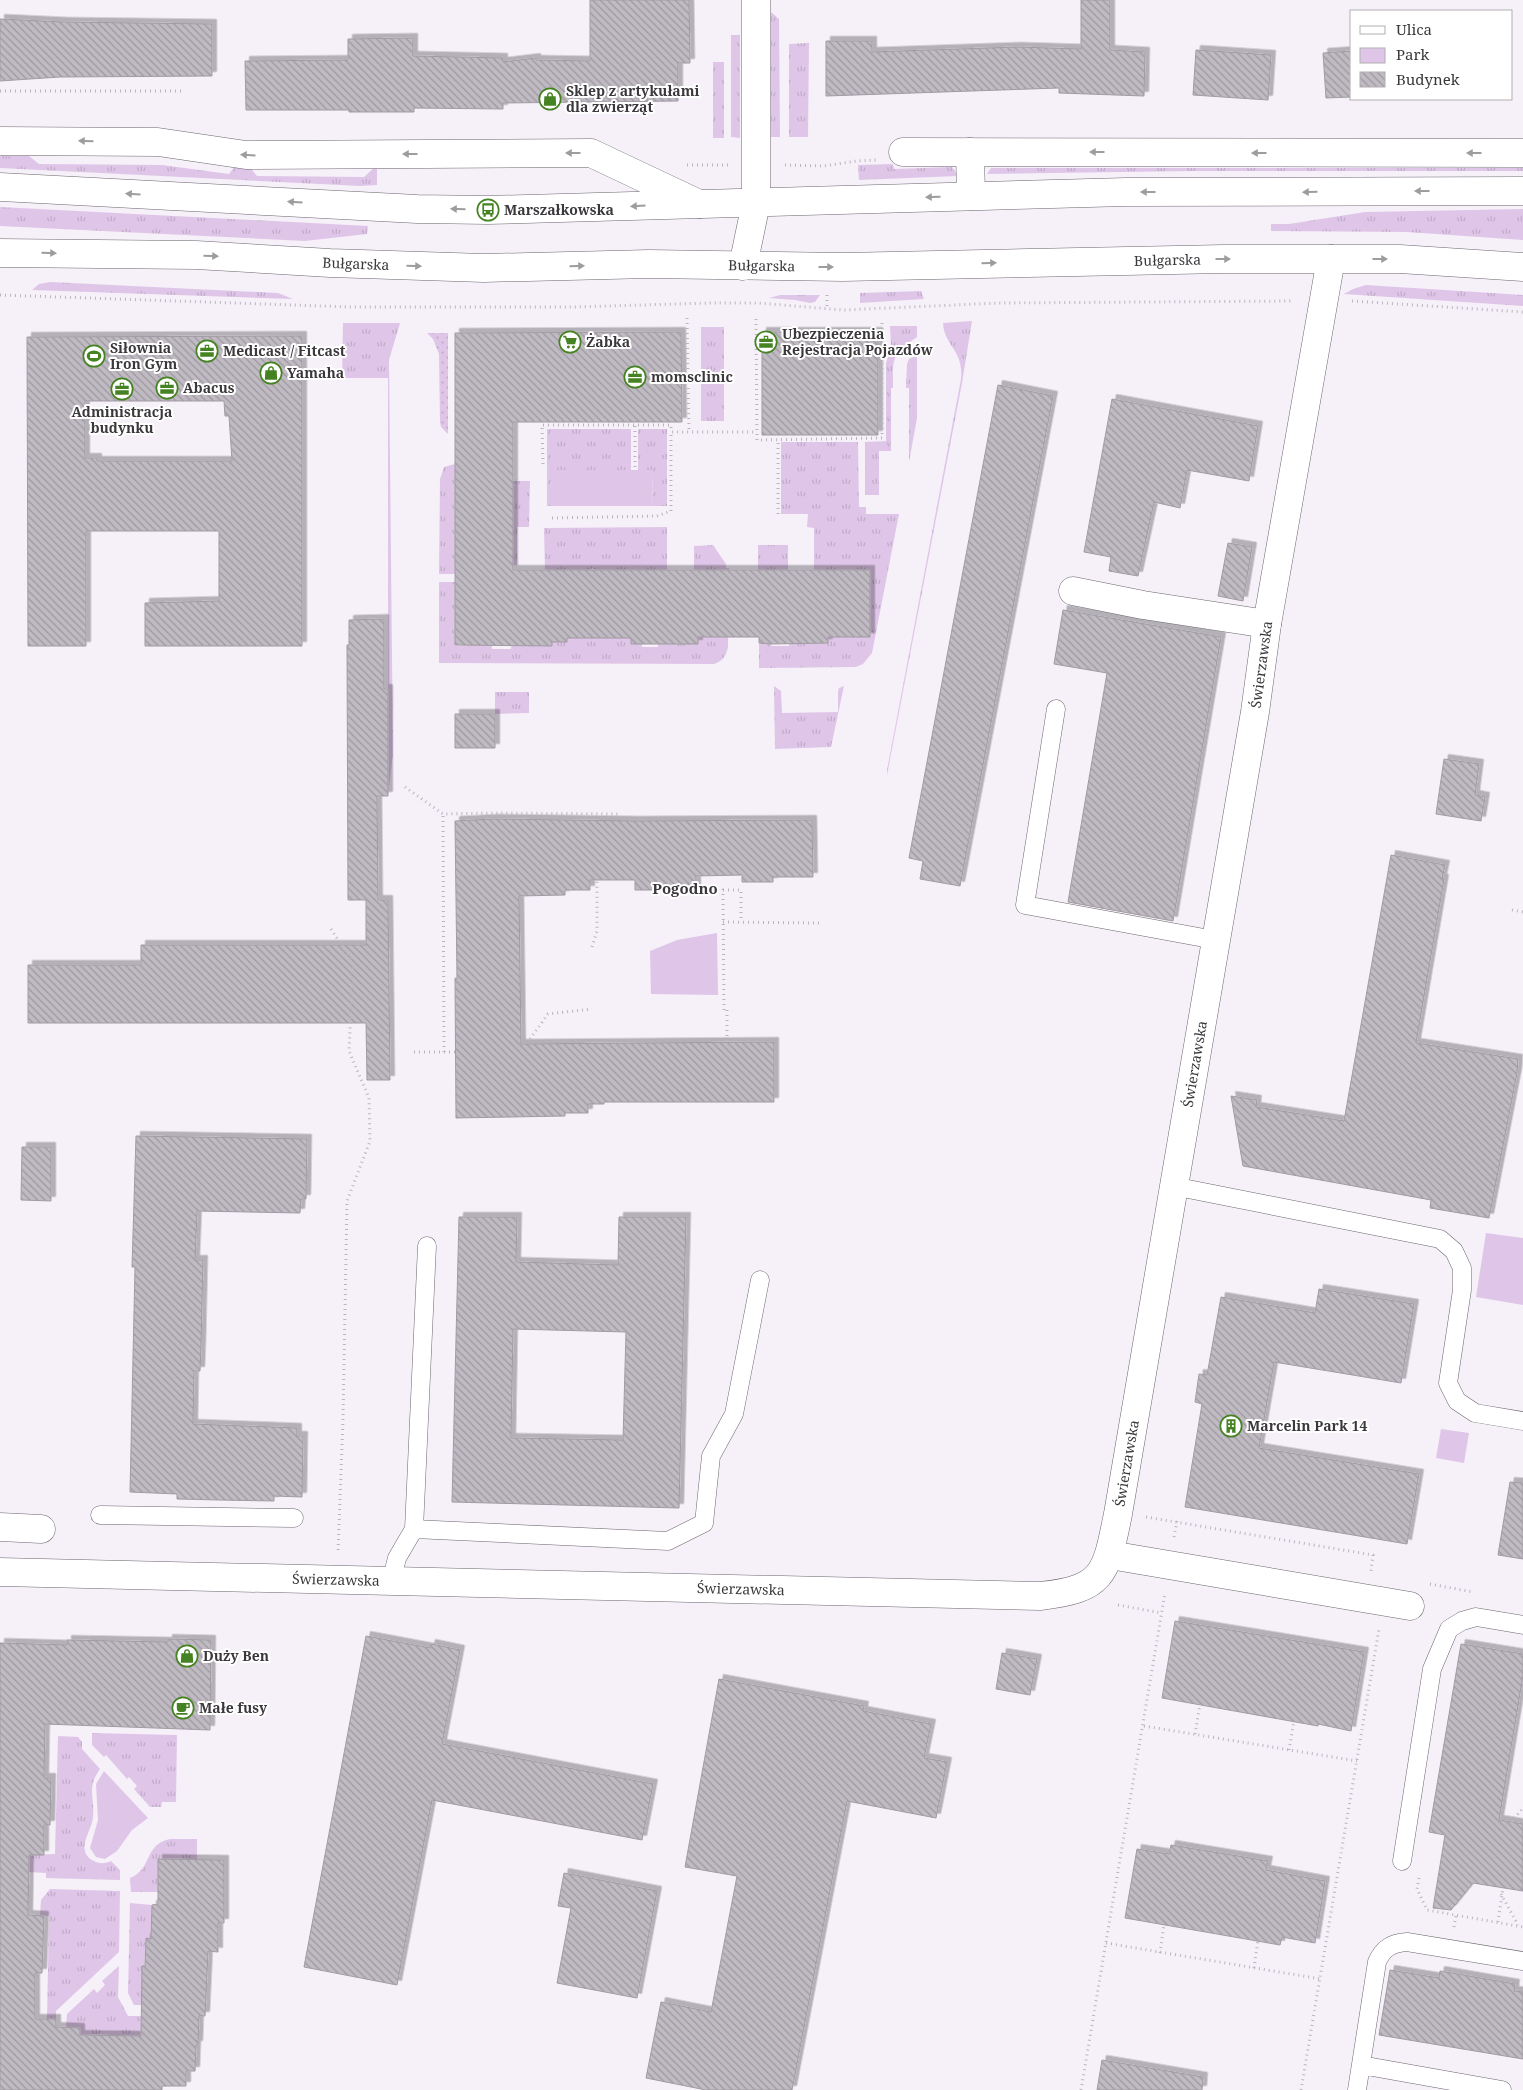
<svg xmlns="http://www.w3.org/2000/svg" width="1523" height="2090" viewBox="0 0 1523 2090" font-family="'Noto Serif',serif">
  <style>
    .grass { fill: url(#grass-tufts) }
    .park { fill: #dfc6e8 }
    .garden { fill: url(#garden-dots) }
    .building { fill: url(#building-back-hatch); stroke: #a19ba3; fill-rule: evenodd; filter: url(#shadow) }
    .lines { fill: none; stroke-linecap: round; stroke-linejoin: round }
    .lane-casing { stroke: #6c666e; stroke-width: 19 }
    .street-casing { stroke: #6c666e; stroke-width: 29 }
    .secondary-casing { stroke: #6c666e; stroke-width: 29 }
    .path { stroke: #bab5bd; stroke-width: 3; stroke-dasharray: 1 4; stroke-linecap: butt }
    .lane { stroke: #fff; stroke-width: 18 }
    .street { stroke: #fff; stroke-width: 28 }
    .secondary { stroke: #fff; stroke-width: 28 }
    .oneway { fill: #9d9c9e }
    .labels { text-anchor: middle; stroke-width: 4; stroke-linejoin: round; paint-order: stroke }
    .poi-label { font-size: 14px; font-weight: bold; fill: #3b383c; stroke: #fff; text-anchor: start }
    .street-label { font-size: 14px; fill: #3b383c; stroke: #fff }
    .neighbourhood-label { font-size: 15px; font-weight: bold; fill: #3b383c; stroke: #fff }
  </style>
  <defs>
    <pattern id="grass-tufts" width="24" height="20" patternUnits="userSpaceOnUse" patternTransform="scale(1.25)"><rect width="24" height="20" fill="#dfc6e8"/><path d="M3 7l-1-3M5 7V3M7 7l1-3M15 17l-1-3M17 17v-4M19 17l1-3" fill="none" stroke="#c0abc8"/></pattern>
    <pattern id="garden-dots" width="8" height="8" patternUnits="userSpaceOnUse" patternTransform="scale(1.25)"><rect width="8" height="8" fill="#dfc6e8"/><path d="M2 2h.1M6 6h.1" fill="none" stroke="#c0abc8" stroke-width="1.8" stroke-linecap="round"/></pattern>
    <pattern id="building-back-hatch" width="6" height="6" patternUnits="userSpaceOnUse" patternTransform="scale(1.25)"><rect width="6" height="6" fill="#c0bac2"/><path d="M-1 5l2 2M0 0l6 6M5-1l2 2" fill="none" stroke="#9d989f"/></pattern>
    <filter id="shadow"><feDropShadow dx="4.5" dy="-4.5" stdDeviation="0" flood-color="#0004"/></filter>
  </defs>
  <rect width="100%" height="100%" fill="#f6f0f9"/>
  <path class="grass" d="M771 12 779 19 780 137H771Z
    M731 35H740V138L731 137Z
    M809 43 808 137H789V44Z
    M713 62H724V138H713Z
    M0 156H29L39 164 162 165 229 174 236 165H248L257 176 364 177 377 165V185L360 186 0 168Z
    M893 164 894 169 952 167 958 176 859 180 858 165Z
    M991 168H1523V171H1192L987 174Z
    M0 207 368 226 367 234 305 241 0 226Z
    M1523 209V240L1407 232 1271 231V224H1289L1365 212Z
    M50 282 278 293 293 299 32 290 39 284Z
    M1366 285 1523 295V306L1344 294 1353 289Z
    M921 291 924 299 860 303V293Z
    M780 295H820L815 302 810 303 795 300 769 298Z
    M972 321 962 383 887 775V770L961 379C964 350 944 346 943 323Z
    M343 323H400L389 360 393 753 388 796V378H342Z
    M890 326H917V337C891 355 893 358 893 388H891V451H879V495H865V442L886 441V363L891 347Z
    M701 327H724V421H701Z
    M917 355V418L909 462V388H906L907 364 909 359Z
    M547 429H631V470H557V506H547Z
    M638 429H667V506H653L652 471 638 470Z
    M781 442H858L859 507H866V514H899L872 653 863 664 856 667 759 668V643L771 637V646H789V637L812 643H828V637H870L869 570H814V528L807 527 808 514H781Z
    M455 464V574H439L440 479 444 467Z
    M513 481H530L529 527H517V565H513Z
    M667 527V570H595L592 568 591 570H545L544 528Z
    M713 545 726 564V568H729L728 647C726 656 723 661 714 664L439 663V582H455V646L480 645 481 638H491L492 649H511L512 638 567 642V638H631V644H642V647H658V638L698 644V637H726V570H694V546Z
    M758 545H788V570H758Z
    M774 686 781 691 782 713 838 712V691L839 688 844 686 831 747 775 749Z
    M495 692H529V713L495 714Z
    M92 1733 177 1735 176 1802H162L161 1807H150L134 1789 137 1786 129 1777 127 1779 106 1755 104 1757 92 1745Z
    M58 1736 78 1737 82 1742V1749L100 1769C86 1789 95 1795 93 1817 92 1831 75 1849 92 1860 98 1864 105 1864 111 1861L120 1870V1880L46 1878V1873L28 1872 29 1855 55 1854Z
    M170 1839H197V1860L158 1892H131L130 1878C153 1869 143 1845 170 1839Z
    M50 1889 120 1891 119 1952 56 2011V2019H47L49 1916 40 1915 41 1900Z
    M130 1903 152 1905 151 1939H146L142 2005H134L128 1993Z
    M119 1966 118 1997 128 2016H141V2036L80 2035V2028L66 2027 67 2014 94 1989 97 1993 105 1985 102 1981Z"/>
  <path class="park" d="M557 470H652L653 506H557Z
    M717 933 718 995 651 994 650 951 677 940Z
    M1486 1233 1523 1238V1305L1476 1297Z
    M1441 1429 1469 1433 1464 1463 1436 1458Z
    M104 1771 148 1818 132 1830 117 1851 105 1859 96 1857 90 1848 98 1820 96 1784Z"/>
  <path class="garden" d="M427 333H448V434L441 427 440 422 439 354 433 339Z"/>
  <path class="building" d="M590 0H689L690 63H678V101L503 103V109L414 108V112H349V110H246L245 61 348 60V39L413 38V56L503 58V62L536 58V60L590 61Z
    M1081 0H1110V50L1145 52 1144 96 1059 93V88L826 96V41H872V52L1017 47 1081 49Z
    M0 19 62 22 212 24V76L60 77 0 81Z
    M1196 50 1271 55 1268 100 1193 95Z
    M1352 51V97L1326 98 1323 53Z
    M681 332 682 422H513V570H870V637H828V643L771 644 759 643V637H698V644H631V638H567V642H552V646L455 645V333Z
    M762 332H878V435H762Z
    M302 336V646H145V603L219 601V531H86V646H28L27 337ZM85 401H224L225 416H229L232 461H97V458H85Z
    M998 385 1053 396 960 886 920 879 923 861 909 858Z
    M1112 399 1258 426 1249 481 1187 470 1180 508 1154 502 1138 576 1109 571 1111 557 1084 552Z
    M1228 543 1252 547 1243 601 1218 596Z
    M1063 610 1221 637 1173 921 1068 902 1107 673 1054 664Z
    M384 619V689H388V796H377L378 900H388L390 1080H367L366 1023H28V965H141V945H366V900H348L347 645H349V620Z
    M455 714H495V748H455Z
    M1444 759 1479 764 1475 795 1485 797 1481 821 1436 814Z
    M494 819 635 821 812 820 813 877H773V882H742V875L696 876V890H635V880H590V890H565V895L519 896 521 1044 774 1042V1102H604V1104H588V1113H565V1116L456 1118 455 978 457 979 455 821Z
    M1391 855 1445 865 1442 879H1444L1416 1043 1518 1059 1517 1073 1489 1218 1430 1208 1431 1200 1243 1166 1231 1096 1257 1100 1256 1107 1344 1121Z
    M136 1136 307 1139 306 1199H301L300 1213 197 1211 195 1260H203L201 1345 200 1371H194L193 1424 297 1428V1436H303L302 1497 274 1496V1501L219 1500 177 1499V1494L130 1492 135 1267H132Z
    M22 1147H51V1201L21 1200Z
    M459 1217H517L516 1262 618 1265 619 1217H686L679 1508 452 1502ZM513 1329 626 1332 623 1440 511 1438Z
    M1319 1289 1414 1304 1401 1383 1274 1362 1259 1448 1419 1474 1407 1544 1185 1507 1202 1404 1195 1402 1199 1374 1207 1375 1221 1297 1315 1313Z
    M1510 1482 1523 1483V1559L1498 1555Z
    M1175 1621 1364 1652 1351 1731 1318 1724V1726L1162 1698Z
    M366 1636 430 1648 431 1644 460 1650 442 1744 653 1784 642 1840 432 1800 397 1985 304 1967Z
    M168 1639 211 1640 210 1730 45 1724 44 1778H51L50 1825H44V1855H29L28 1915 44 1916 42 1973H35V2019H56V2027L80 2028V2035L141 2036 142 1966H145L146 1938 151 1939 152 1905 158 1904V1859L224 1860V1923H218V1952L208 1951 205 2016H199L198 2045H196L195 2071H186V2086H162V2090H0V1643L67 1645V1640L168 1642Z
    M1461 1644 1523 1654V1675L1499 1820 1523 1824V1891L1473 1883 1451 1910 1433 1908 1445 1835 1429 1832Z
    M1002 1653 1037 1659 1030 1695 996 1689Z
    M719 1679 864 1706 863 1711 931 1724 924 1758 947 1762 936 1818 847 1801 792 2090H706L646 2078 661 2002 711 2012 737 1876 685 1867Z
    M1171 1845 1268 1861 1266 1870 1325 1881 1315 1943 1282 1937 1280 1945 1125 1918 1137 1849 1169 1854Z
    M564 1873 657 1891 637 1998 557 1983 571 1908 558 1906Z
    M1390 1970 1439 1978 1440 1971 1515 1984 1514 1991 1523 1992V2059L1379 2035Z
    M1102 2060 1203 2077 1202 2090H1097Z"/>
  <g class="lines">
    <g class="lane-casing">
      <path id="lane" d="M1056 709 1025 905 1215 940
        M1173 1186 1440 1239 1454 1251 1462 1268V1290L1448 1383 1457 1401 1475 1413 1523 1421
        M100 1515 294 1518
        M414 1529 427 1246
        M391 1582 397 1558 414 1529 668 1541 704 1523 711 1456 734 1414 760 1280
        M1402 1861 1432 1669 1449 1629 1462 1621 1476 1617 1523 1625
        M1361 2065 1502 2090
        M1357 2090 1377 1962C1383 1948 1392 1943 1407 1942L1523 1961"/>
    </g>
    <g class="street-casing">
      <g id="street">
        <path d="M0 141 158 142 246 155 591 153 699 204"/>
        <path d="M903 152 1523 153"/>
        <path d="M970 152 971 196"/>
        <path d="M743 266 756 203V0"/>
        <path d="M1073 591 1143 605 1267 624"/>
        <path d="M0 1527 41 1529"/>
        <path d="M1110 1555 1410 1606"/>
        <path id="s1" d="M0 1572 1040 1596C1105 1589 1106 1573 1118 1514L1255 712 1267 624 1331 259"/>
      </g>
    </g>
    <g class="secondary-casing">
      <g id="secondary">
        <path d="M0 187 417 209 488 210 1126 192 1523 191"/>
        <path id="s2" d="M0 253 196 255 330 263 484 268 649 264 843 267 1224 259H1400L1523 267"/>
      </g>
    </g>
    <path class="path" d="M0 91H184
      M687 165H729
      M785 165 824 166 857 161 876 160
      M0 295 351 307H572L711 303H758L843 310 999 303 1294 301
      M827 295V308
      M1352 301 1523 312
      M687 318 689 432
      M756 319 757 440 882 438V319
      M543 464 542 425H671V432
      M635 467V425
      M778 514V439
      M552 518 657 516 671 511V432H757
      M405 787 443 814 494 813 620 814
      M1512 910 1523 912
      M723 922 820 923
      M331 929 353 963 349 1051 369 1098 370 1141 347 1201 343 1419 338 1552
      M592 947 597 931V880
      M724 1010 723 890H741V922
      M727 1010V1042
      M530 1039 548 1014 592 1009
      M414 1052H444L443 814
      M444 1052H456
      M1146 1517 1373 1555 1371 1571
      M1174 1537 1177 1521
      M1430 1584 1473 1592
      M1118 1605 1162 1613
      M1144 1726 1357 1761
      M1195 1734 1200 1704
      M1289 1750 1294 1721
      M1511 1822 1523 1808
      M1419 1878 1417 1889 1427 1910 1523 1927
      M1501 1894 1518 1925
      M1498 1922 1503 1888
      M1454 1927 1456 1915
      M1106 1943 1321 1979
      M1160 1953 1164 1924
      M1254 1968 1258 1940
      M1081 2090 1165 1593
      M1301 2090 1379 1629"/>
    <use href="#lane" class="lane"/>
    <use href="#street" class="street"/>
    <use href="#secondary" class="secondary"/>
  </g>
  <defs><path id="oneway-solid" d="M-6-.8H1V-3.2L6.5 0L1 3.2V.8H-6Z" transform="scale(1.25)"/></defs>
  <g class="oneway">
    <use href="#oneway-solid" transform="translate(86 141) rotate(-179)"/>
    <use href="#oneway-solid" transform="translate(1097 152) rotate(-180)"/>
    <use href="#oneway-solid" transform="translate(573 153) rotate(180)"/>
    <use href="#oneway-solid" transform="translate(1259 153) rotate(-180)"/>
    <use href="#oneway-solid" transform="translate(1474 153) rotate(-180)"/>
    <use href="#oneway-solid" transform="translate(410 154) rotate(180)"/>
    <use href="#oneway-solid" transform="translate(248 155) rotate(-177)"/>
    <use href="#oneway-solid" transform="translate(1422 191) rotate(180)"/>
    <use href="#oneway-solid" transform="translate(1148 192) rotate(180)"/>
    <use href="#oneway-solid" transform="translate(1310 192) rotate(179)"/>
    <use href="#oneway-solid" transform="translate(133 194) rotate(-177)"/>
    <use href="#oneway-solid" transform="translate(933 197) rotate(178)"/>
    <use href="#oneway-solid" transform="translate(295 202) rotate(-177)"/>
    <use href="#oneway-solid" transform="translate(638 206) rotate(177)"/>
    <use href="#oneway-solid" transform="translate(458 209) rotate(-179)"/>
    <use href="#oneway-solid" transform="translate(49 253) rotate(1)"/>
    <use href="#oneway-solid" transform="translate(211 256) rotate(2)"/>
    <use href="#oneway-solid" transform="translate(1223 259)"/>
    <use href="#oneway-solid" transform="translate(1380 259)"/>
    <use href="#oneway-solid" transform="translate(989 263) rotate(-2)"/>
    <use href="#oneway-solid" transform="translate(414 266) rotate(2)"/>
    <use href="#oneway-solid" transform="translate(577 266) rotate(-1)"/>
    <use href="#oneway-solid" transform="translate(826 267)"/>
  </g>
  <defs>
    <g id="shop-ring" transform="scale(1.125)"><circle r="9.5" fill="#fff" stroke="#458221" stroke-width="1.5"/><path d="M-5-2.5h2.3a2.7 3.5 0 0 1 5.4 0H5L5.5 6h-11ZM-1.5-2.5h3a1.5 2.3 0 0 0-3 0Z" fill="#458221"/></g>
    <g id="bus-ring" transform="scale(1.125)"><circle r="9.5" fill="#fff" stroke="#458221" stroke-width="1.5"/><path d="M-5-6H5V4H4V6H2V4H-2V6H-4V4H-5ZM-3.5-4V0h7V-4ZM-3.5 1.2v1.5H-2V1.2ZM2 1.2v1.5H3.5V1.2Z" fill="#458221"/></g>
    <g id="supermarket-ring" transform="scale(1.125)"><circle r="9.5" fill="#fff" stroke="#458221" stroke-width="1.5"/><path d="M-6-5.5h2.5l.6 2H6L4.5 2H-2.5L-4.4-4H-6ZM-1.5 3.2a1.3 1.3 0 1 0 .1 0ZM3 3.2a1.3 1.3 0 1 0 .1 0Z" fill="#458221"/></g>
    <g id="office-ring" transform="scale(1.125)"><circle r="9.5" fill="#fff" stroke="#458221" stroke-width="1.5"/><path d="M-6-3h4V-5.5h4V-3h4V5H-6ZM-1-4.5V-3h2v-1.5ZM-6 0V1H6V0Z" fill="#458221"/></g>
    <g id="stadium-ring" transform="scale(1.125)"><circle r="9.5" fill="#fff" stroke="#458221" stroke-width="1.5"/><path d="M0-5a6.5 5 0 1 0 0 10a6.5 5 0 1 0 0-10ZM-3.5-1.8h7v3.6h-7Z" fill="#458221"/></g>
    <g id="building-ring" transform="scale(1.125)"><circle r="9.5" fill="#fff" stroke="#458221" stroke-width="1.5"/><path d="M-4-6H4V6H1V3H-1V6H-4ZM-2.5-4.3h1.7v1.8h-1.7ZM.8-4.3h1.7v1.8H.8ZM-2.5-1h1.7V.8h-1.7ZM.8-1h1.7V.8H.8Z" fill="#458221"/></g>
    <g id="cafe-ring" transform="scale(1.125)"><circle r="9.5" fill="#fff" stroke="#458221" stroke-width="1.5"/><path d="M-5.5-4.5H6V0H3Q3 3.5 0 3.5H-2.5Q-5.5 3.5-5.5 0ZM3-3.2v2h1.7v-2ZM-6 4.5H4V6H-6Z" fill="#458221"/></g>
  </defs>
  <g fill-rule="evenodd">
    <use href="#shop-ring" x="550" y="99"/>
    <use href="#bus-ring" x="488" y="210"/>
    <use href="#supermarket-ring" x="570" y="342"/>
    <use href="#office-ring" x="766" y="342"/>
    <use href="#office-ring" x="207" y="351"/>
    <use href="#stadium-ring" x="94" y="356"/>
    <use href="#shop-ring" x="271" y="373"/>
    <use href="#office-ring" x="635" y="377"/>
    <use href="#office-ring" x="167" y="388"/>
    <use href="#office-ring" x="122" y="389"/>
    <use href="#building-ring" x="1231" y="1426"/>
    <use href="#shop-ring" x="187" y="1656"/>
    <use href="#cafe-ring" x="183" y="1708"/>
  </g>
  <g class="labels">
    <g class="poi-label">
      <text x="566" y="96">Sklep z artykułami<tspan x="566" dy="16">dla zwierząt</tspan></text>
      <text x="504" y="215">Marszałkowska</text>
      <text x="782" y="339">Ubezpieczenia<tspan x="782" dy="16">Rejestracja Pojazdów</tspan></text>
      <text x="586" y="347">Żabka</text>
      <text x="110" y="353">Siłownia<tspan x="110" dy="16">Iron Gym</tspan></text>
      <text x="223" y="356">Medicast / Fitcast</text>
      <text x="287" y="378">Yamaha</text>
      <text x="651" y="382">momsclinic</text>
      <text x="183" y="393">Abacus</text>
      <text x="122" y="417" text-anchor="middle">Administracja<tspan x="122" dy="16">budynku</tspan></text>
      <text x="1247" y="1431">Marcelin Park 14</text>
      <text x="203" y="1661">Duży Ben</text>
      <text x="199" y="1713">Małe fusy</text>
    </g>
    <g class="street-label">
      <text dy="5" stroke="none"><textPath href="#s2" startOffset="1168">Bułgarska</textPath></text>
      <text dy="5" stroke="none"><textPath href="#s2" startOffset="356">Bułgarska</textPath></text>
      <text dy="5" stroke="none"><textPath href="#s2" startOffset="762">Bułgarska</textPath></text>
      <text dy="5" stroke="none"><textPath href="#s1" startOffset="2030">Świerzawska</textPath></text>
      <text dy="5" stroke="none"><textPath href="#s1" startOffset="1625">Świerzawska</textPath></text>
      <text dy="5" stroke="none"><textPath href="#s1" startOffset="1220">Świerzawska</textPath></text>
      <text dy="5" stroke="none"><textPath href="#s1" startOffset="336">Świerzawska</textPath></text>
      <text dy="5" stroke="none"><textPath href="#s1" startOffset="741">Świerzawska</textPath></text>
    </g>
    <g class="neighbourhood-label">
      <text x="685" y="894">Pogodno</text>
    </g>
  </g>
  <rect x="1350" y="10" width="162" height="90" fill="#ffffff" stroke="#b1afb1"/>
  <rect x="1360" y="26" width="25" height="8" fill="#ffffff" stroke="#b1afb1"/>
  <text x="1396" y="35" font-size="15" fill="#3b383c">Ulica</text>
  <rect x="1360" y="48" width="25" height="15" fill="#dfc6e8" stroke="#b1afb1"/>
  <text x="1396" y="60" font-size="15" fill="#3b383c">Park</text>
  <rect x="1360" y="72" width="25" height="15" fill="url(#building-back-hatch)" stroke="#b1afb1"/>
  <text x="1396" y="85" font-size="15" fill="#3b383c">Budynek</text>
</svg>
